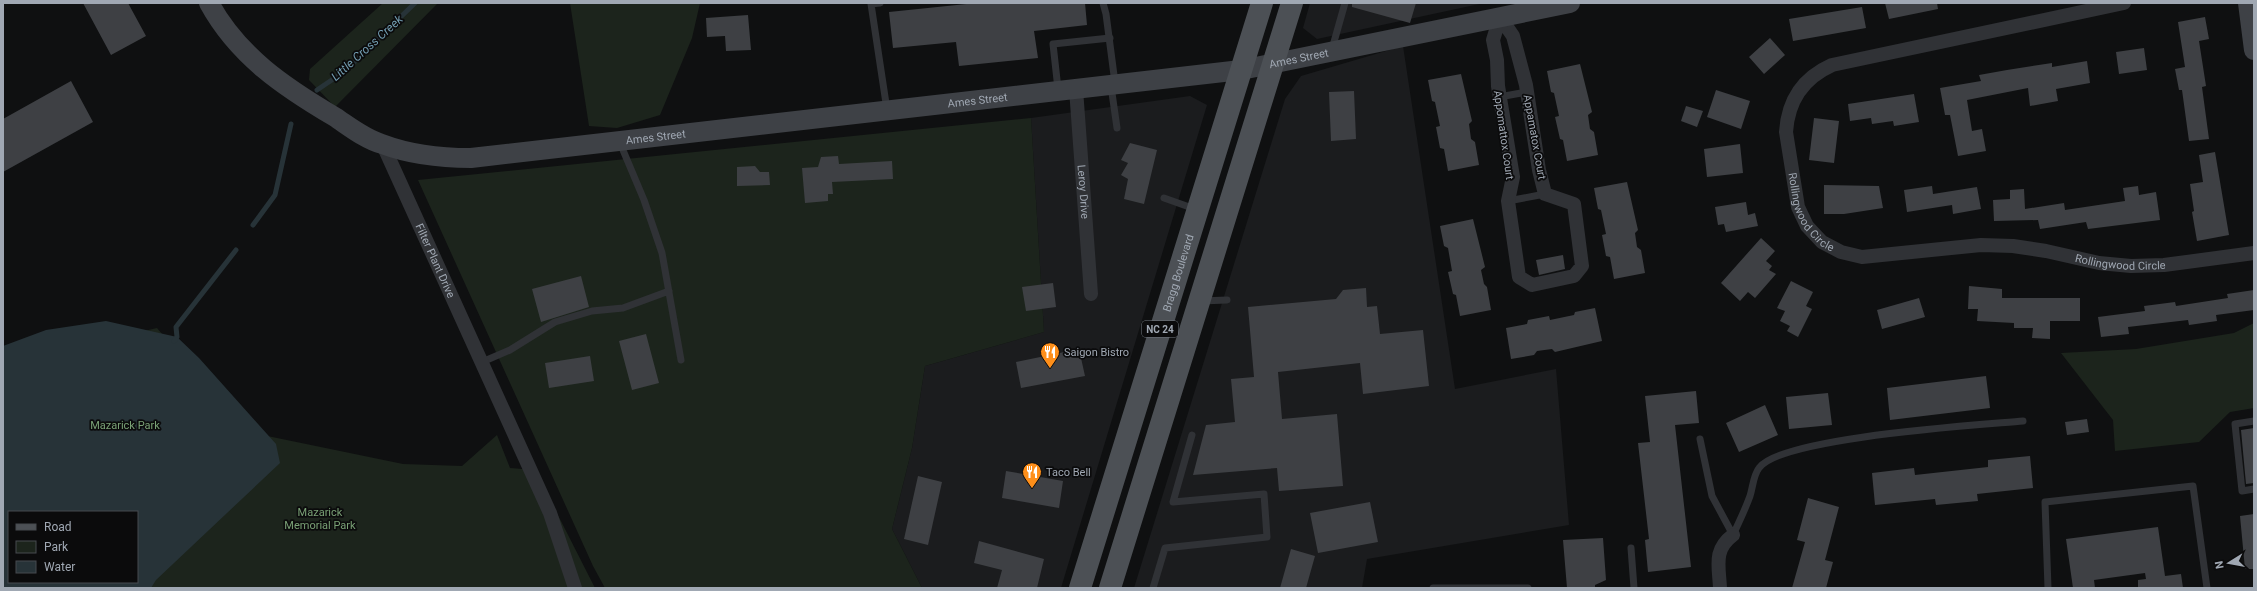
<svg xmlns="http://www.w3.org/2000/svg" width="2257" height="591" viewBox="0 0 2257 591" font-family="Roboto,sans-serif">
  <style>
    .built { fill: #1b1c1e }
    .green { fill: #1c241c; fill-rule: evenodd }
    .water { fill: #273338; fill-rule: evenodd }
    .lines { fill: none; stroke-linecap: round; stroke-linejoin: round }
    .stream { stroke: #273338; stroke-width: 5 }
    .building { fill: #3e4044 }
    .lane { stroke: #303236; stroke-width: 7 }
    .street { stroke: #303236; stroke-width: 14 }
    .secondary { stroke: #3e4146; stroke-width: 20 }
    .primary { stroke: #4c5055; stroke-width: 22 }
    .labels { text-anchor: middle; stroke-width: 3.5; stroke-linejoin: round; paint-order: stroke }
    .shield { fill: #0b0b0c; stroke: #737981; stroke-width: 1 }
    .shield-label { font-size: 10px; font-weight: bold; fill: #a0a8b3 }
    .street-label { font-size: 11px; fill: #a0a8b3; stroke: #0b0b0c }
    .poi-label { font-size: 11px; fill: #a0a8b3; stroke: #0b0b0c; text-anchor: start }
    .park-label { font-size: 11px; fill: #79a075; stroke: #0b0b0c }
    .water-label { font-size: 12px; font-style: italic; fill: #739eb2; stroke: #0b0b0c }
  </style>
  <rect width="100%" height="100%" fill="#0f1011"/>
  <path class="built" d="M1310 3H1484L1317 39 1303 28Z
    M1403 46 1455 389 1556 369 1569 525 1367 559 1362 588H1134L1285 99 1301 76Z
    M1190 96 1207 105 1061 588H922L892 529 912 448 925 366 1044 332 1031 118Z"/>
  <path class="green" d="M383 3H438L335 107 309 80 310 69Z
    M570 3H700L692 38 660 115 617 128 589 126Z
    M1031 118 1044 332 925 366 912 448 892 529 922 588H605L593 566 418 180Z
    M2254 323V408L2230 412 2199 442 2115 451 2113 420 2061 353 2136 349 2234 333Z
    M157 328 248 435V432L403 464 462 466 497 435 510 468 535 470 595 588H3V364ZM9 512H137V582H9Z"/>
  <path class="water" d="M106 321 177 337 199 358 276 444 280 463 156 580 151 588H3V346L46 330ZM9 512H137V582H9Z"/>
  <g class="lines">
    <path class="stream" d="M317 90 345 71 415 3
      M253 225 275 195 291 124
      M174 341 177 337 176 327 236 250"/>
  </g>
  <path class="building" d="M83 3H128L146 36 111 55Z
    M976 3H1085L1087 25 1034 31 1038 58 959 66 956 42 893 48 889 12Z
    M1352 3H1416L1410 23 1352 7Z
    M1885 3H1937L1938 9 1889 19Z
    M1862 7 1866 28 1793 41 1789 19Z
    M748 15 751 50 726 51 725 36 707 37 706 18Z
    M2205 17 2209 39 2199 41 2206 86 2202 87 2209 139 2189 141 2182 90H2179L2175 69 2185 67 2178 22Z
    M1770 38 1785 55 1764 74 1749 57Z
    M2144 48 2147 70 2119 74 2116 52Z
    M2087 61 2090 83 2056 89 2058 101 2030 106 2028 88 1967 100 1972 131 1982 129 1986 151 1958 156 1950 115H1945L1940 88 1981 81 1979 75 2007 70 2052 63V67Z
    M1580 64 1592 112 1588 115 1590 129 1594 132 1598 155 1567 161 1563 140 1560 139 1555 117 1559 116 1554 93 1551 92 1547 71Z
    M1461 74 1472 121 1469 124 1471 139 1475 142 1479 165 1448 171 1444 149 1440 148 1436 127 1440 126 1435 102 1432 101 1428 80Z
    M71 81 93 122 3 172V119Z
    M1716 90 1750 101 1741 129 1707 117Z
    M1354 91 1356 139 1331 141 1329 92Z
    M1914 94 1919 122 1894 126 1893 121 1872 124 1871 118 1850 121 1848 104Z
    M1686 106 1703 111 1697 127 1681 121Z
    M1814 118 1839 121 1834 163 1809 160Z
    M1130 143 1157 150 1144 204 1124 199 1128 179 1121 175 1128 163 1121 160Z
    M1740 144 1743 173 1707 177 1704 149Z
    M2215 152 2229 235 2197 241 2192 212 2194 211 2190 184 2203 182 2199 155Z
    M838 156 839 164 892 161 893 179 832 182 833 194H828V201L805 203 802 168 818 167 821 157Z
    M755 166 760 172H769L770 185 737 186V167Z
    M1627 182 1638 230 1635 233 1637 247 1641 250 1645 273 1614 279 1610 257 1606 256 1602 235 1606 234 1601 210 1598 209 1594 188Z
    M1824 185 1879 186 1883 208 1844 214H1824Z
    M1932 186 1933 194 1977 187 1981 209 1953 214 1952 205 1907 212 1904 190Z
    M2138 186 2139 195 2156 192 2160 220 2088 229 2086 222 2040 229 2038 220 1994 221 1993 200 2010 199V190L2024 189 2025 209 2064 203 2065 210 2125 201 2123 188Z
    M1746 202 1748 215 1755 213 1758 226 1726 232 1724 224 1718 225 1715 207Z
    M1473 219 1485 267 1481 270 1484 284 1487 287 1491 310 1460 316 1456 295 1453 294 1448 272 1452 271 1448 248 1444 246 1440 226Z
    M1761 238 1775 251 1766 261 1772 266 1769 270 1776 274 1755 298 1748 292 1740 301 1721 283Z
    M1563 255 1565 269 1539 275 1536 260Z
    M581 276 589 307 541 322 532 289Z
    M1791 281 1813 292 1806 306 1812 309 1798 337 1787 331 1790 326 1780 321 1785 311 1777 308Z
    M1053 283 1056 307 1026 311 1022 287Z
    M1969 286 2002 289V298H2080V321H2050V339L2032 338 2033 328H2014V323L1977 321 1978 309H1968Z
    M1366 288 1367 307 1377 306 1380 334 1423 330 1429 386 1363 394 1360 363 1278 372 1282 419 1337 414 1343 486 1279 491 1277 468 1193 475 1206 425 1235 422 1231 379 1254 377 1248 307 1336 299 1343 290Z
    M2254 290V310L2216 315 2217 321 2189 325 2188 320 2128 327 2129 334 2101 337 2098 317 2145 311 2144 306 2175 302 2176 306 2228 298 2227 294Z
    M1919 298 1925 317 1882 329 1877 310Z
    M1595 308 1602 341 1555 352 1552 349 1537 351 1534 355 1511 359 1506 328 1527 324 1528 320 1549 316 1550 320 1574 315 1575 312Z
    M646 334 659 383 632 390 619 341Z
    M1079 349 1085 376 1021 388 1016 362Z
    M590 356 594 381 549 388 545 363Z
    M1986 376 1990 408 1890 420 1887 388Z
    M1696 391 1699 423 1675 425 1691 567 1648 572 1645 540 1649 539 1638 443 1650 442 1645 396Z
    M1828 393 1832 425 1789 429 1786 397Z
    M1765 405 1778 435 1739 452 1726 423Z
    M2087 419 2089 432 2067 435 2065 422Z
    M2254 428V483L2246 484 2241 430Z
    M2030 456 2033 488 1977 494 1978 501 1936 505 1935 499 1875 505 1872 473 1914 468 1915 475 1988 467V460Z
    M1006 471 1063 481 1059 508 1002 498Z
    M918 476 942 482 928 545 904 539Z
    M1808 498 1839 507 1825 560 1833 562 1826 588H1792L1805 542 1797 540Z
    M1370 502 1378 542 1318 553 1310 513Z
    M2254 514V569H2245L2240 516Z
    M2158 527 2165 576 2181 574 2183 588H2138V580L2146 579 2145 573 2094 580 2095 588H2073L2066 539Z
    M1603 538 1606 580 1595 585V588H1567L1563 540Z
    M979 541 1044 559 1037 588H997L1002 570 974 563Z
    M1291 549 1315 556 1306 588H1280Z"/>
  <g class="lines">
    <path class="lane" d="M880 3 871 4 887 110
      M1103 3 1106 14 1115 83
      M1332 49 1345 3
      M1111 86 1117 128
      M1058 89 1053 44 1110 38
      M1499 97 1527 92
      M620 143 644 200 662 253 681 360
      M1164 198 1195 209
      M1508 201 1545 194
      M1201 301 1227 300
      M482 362 510 350 555 322 592 311 623 308 669 291
      M2254 421 2235 424 2242 491 2254 489
      M1700 439 1712 496 1733 535
      M1733 535C1739 522 1745 510 1750 496 1753 487 1753 476 1759 468 1781 437 1980 425 2023 421
      M1631 548 1634 588
      M1153 588 1165 548 1267 537 1264 494 1173 502 1192 435
      M1433 588H1528
      M2048 588 2045 502 2193 486 2207 588"/>
    <g class="street">
      <path id="s1" d="M2124 3 1832 65C1803 78 1788 100 1786 132L1798 207 1807 226 1822 242 1841 252 1862 257 1981 245 2013 246 2046 251 2099 263 2131 266 2164 265 2254 253"/>
      <path d="M1500 17 1513 36 1526 85 1539 170 1545 194 1574 204 1582 266 1574 276 1532 285 1519 277 1508 201 1513 177 1498 86 1497 60 1493 40Z"/>
      <path id="s2" d="M1076 89 1091 294"/>
      <path id="s3" d="M383 145 550 513 575 588"/>
      <path d="M1720 588C1719 566 1713 550 1733 535"/>
    </g>
    <g class="secondary">
      <path id="s4" d="M209 3C238 56 284 87 335 117 350 127 365 139 382 144 411 155 440 158 471 158L1241 70 1570 3"/>
      <path d="M2248 3 2254 50"/>
    </g>
    <g class="primary">
      <path id="s5" d="M1080 588 1262 3"/>
      <path d="M1110 588 1292 3"/>
    </g>
  </g>
  <defs>
    <g id="restaurant-pin" transform="scale(1)"><path d="M0 17L-7.5 6A9.5 9.5 0 1 1 7.5 6Z" fill="#fe8f1a" stroke="#0b0b0c"/><path d="M-5-6h1v4h1v-4h1v4h1v-4h1v5L-1.5 .5V6h-2V.5L-5-1ZM5-6V6H3V1.5H1.5Q1.5-4 5-6Z" fill="#fff"/></g>
  </defs>
  <g fill-rule="evenodd">
    <use href="#restaurant-pin" x="1050" y="352"/>
    <use href="#restaurant-pin" x="1032" y="472"/>
  </g>
  <g class="labels">
    <rect class="shield" x="1142" y="321" width="36" height="16" rx="3"/>
    <g class="shield-label">
      <text x="1160" y="333">NC 24</text>
    </g>
    <g class="street-label">
      <text dy="4" stroke="none"><textPath href="#s4" startOffset="1151">Ames Street</textPath></text>
      <text dy="4" stroke="none"><textPath href="#s4" startOffset="827">Ames Street</textPath></text>
      <text transform="translate(1504 135) rotate(82)" y="4">Appomattox Court</text>
      <text dy="4" stroke="none"><textPath href="#s4" startOffset="503">Ames Street</textPath></text>
      <text transform="translate(1535 137) rotate(80)" y="4">Appamatox Court</text>
      <text dy="4" stroke="none"><textPath href="#s2" startOffset="103">Leroy Drive</textPath></text>
      <text dy="4" stroke="none"><textPath href="#s1" startOffset="471">Rollingwood Circle</textPath></text>
      <text dy="4" stroke="none"><textPath href="#s3" startOffset="127">Filter Plant Drive</textPath></text>
      <text dy="4" stroke="none"><textPath href="#s1" startOffset="807">Rollingwood Circle</textPath></text>
      <text dy="4" stroke="none"><textPath href="#s5" startOffset="330">Bragg Boulevard</textPath></text>
    </g>
    <g class="poi-label">
      <text x="1064" y="356">Saigon Bistro</text>
      <text x="1046" y="476">Taco Bell</text>
    </g>
    <g class="park-label">
      <text x="125" y="429">Mazarick Park</text>
      <text x="320" y="516">Mazarick<tspan x="320" dy="13">Memorial Park</tspan></text>
    </g>
    <g class="water-label">
      <text transform="translate(367 48) rotate(-42)" y="4">Little Cross Creek</text>
    </g>
  </g>
  <rect width="2257" height="591" fill="none" stroke="#a0a8b3" stroke-width="8"/>
  <rect x="8" y="511" width="130" height="72" fill="#0b0b0c" stroke="#474a4f"/>
  <rect x="16" y="524" width="20" height="6" fill="#4c5055" stroke="#474a4f"/>
  <text x="44" y="531" font-size="12" fill="#a0a8b3">Road</text>
  <rect x="16" y="541" width="20" height="12" fill="#1c241c" stroke="#474a4f"/>
  <text x="44" y="551" font-size="12" fill="#a0a8b3">Park</text>
  <rect x="16" y="561" width="20" height="12" fill="#273338" stroke="#474a4f"/>
  <text x="44" y="571" font-size="12" fill="#a0a8b3">Water</text>
  <g transform="translate(2229 563) rotate(259)" stroke="#0b0b0c" stroke-width="3" paint-order="stroke">
  <path d="M0-3L7 15L0 10L-7 15Z" fill="#a0a8b3"/>
  <text y="-6" font-size="11" font-weight="bold" text-anchor="middle" fill="#a0a8b3">N</text>
  </g>
</svg>
